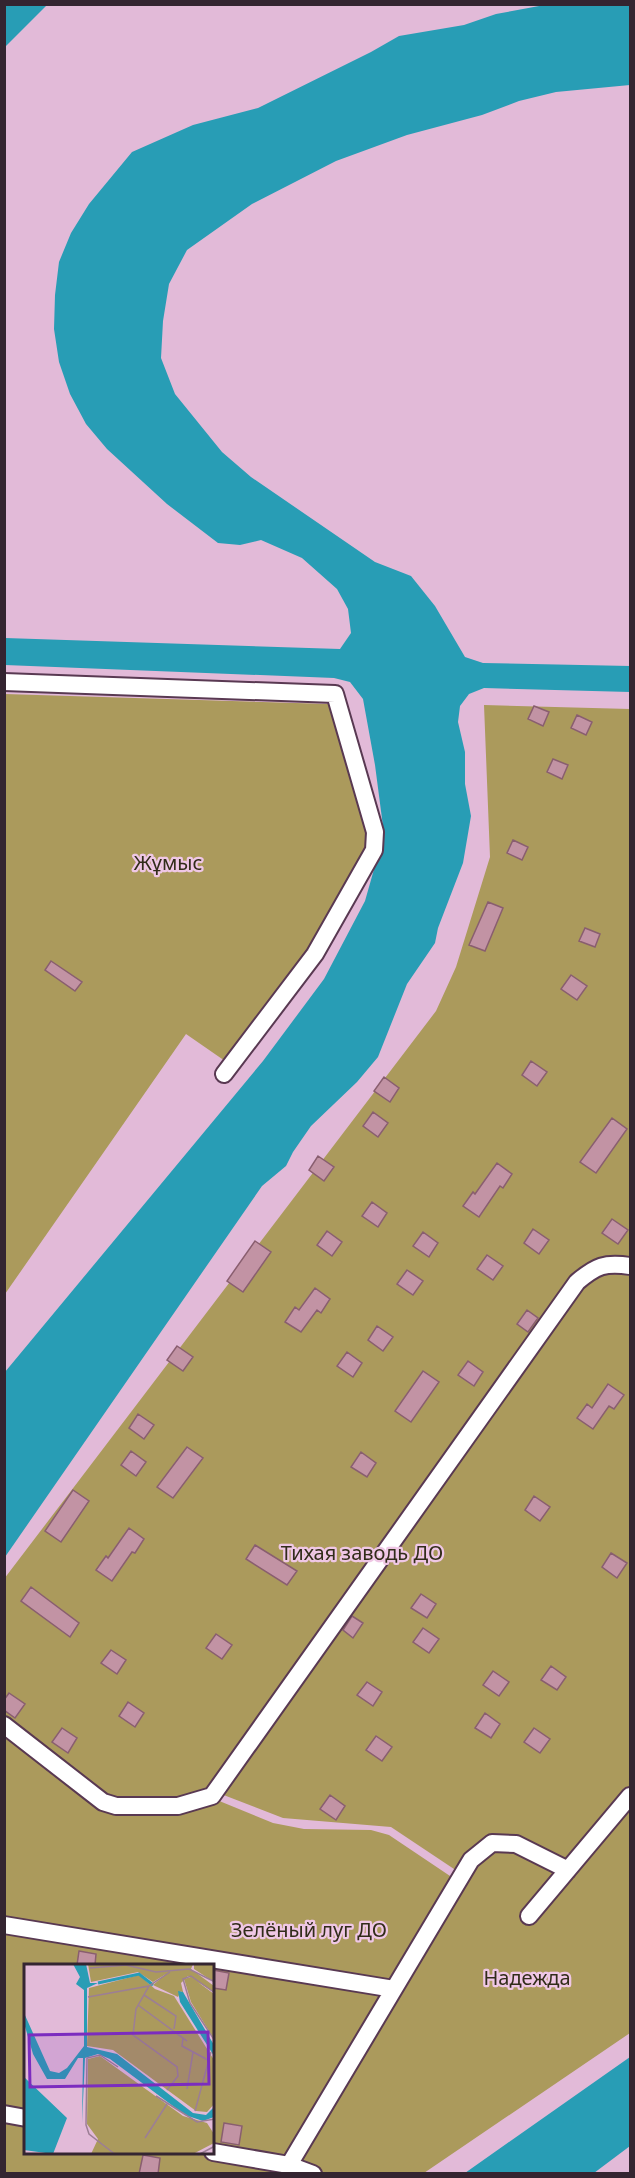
<svg xmlns="http://www.w3.org/2000/svg" width="635" height="2178" viewBox="0 0 635 2178" font-family="'Noto Sans',sans-serif">
  <style>
    .green { fill: #ab9a5c }
    .water { fill: #289db5 }
    .building { fill: #c293a4; stroke: #895e6f; stroke-width: 1.5 }
    .lines { fill: none; stroke-linecap: round; stroke-linejoin: round }
    .minor-casing { stroke: #593952; stroke-width: 20 }
    .minor { stroke: #fff; stroke-width: 16 }
    .labels { text-anchor: middle; stroke-width: 4.5; stroke-linejoin: round; paint-order: stroke }
    .park-label { font-size: 20px; fill: #312c19; stroke: #efc7e5 }
    .inset-river { fill: none; stroke: #289db5; stroke-width: 3 }
    .inset-road { fill: none; stroke: #9c7e95; stroke-width: 1.5 }
    .view { fill: #7b2cbf; fill-opacity: 0.15; stroke: #7b2cbf; stroke-width: 3 }
    .inset-edge { fill: none; stroke: #342531; stroke-width: 3 }
  </style>
  <rect width="100%" height="100%" fill="#e2bad8"/>
  <path class="green" d="M5 694 329 704 365 829 366 850 307 952 225 1061 186 1034 5 1294Z
    M484 705 630 709V1788L566 1863 491 1838 457 1871 391 1827 283 1818 221 1794 177 1801 134 1800 106 1796 5 1716 4 1579 436 1011 456 967 490 857Z
    M4 1730 101 1805 212 1798 273 1823 304 1829 371 1830 389 1835 456 1880 288 2160 213 2147V1965H26L25 2114 5 2111Z
    M630 1806V2033L424 2173H325L295 2163 473 1865 493 1850 513 1851 569 1879Z
    M4 2118 25 2122 26 2152 197 2153 288 2169 302 2173H5Z"/>
  <path class="water" d="M5 4 47 5 5 47 4 5Z
    M550 4 630 5V85L556 92 519 101 482 115 407 135 336 161 252 204 187 250 169 284 163 321 161 358 175 394 222 452 251 477 375 562 411 576 435 606 465 657 483 663 630 666V692L484 688 469 694 460 706 458 722 465 752V784L471 816 463 863 438 928 435 943 407 984 378 1057 357 1082 311 1126 293 1152 286 1166 262 1186 5 1557V1372L263 1061 324 979 365 901 384 834 375 765 363 699 350 682 334 678 5 665V638L340 649 351 633 348 609 337 589 302 558 261 540 240 545 218 543 167 504 107 449 86 424 70 394 59 362 54 329 55 295 59 262 71 233 89 204 132 152 193 125 258 108 371 52 399 36 464 25 496 14Z
    M630 2057V2146L594 2173H465Z"/>
  <path class="building" d="M534 706 549 712 543 726 528 719Z
    M577 715 592 722 586 735 571 728Z
    M553 759 568 765 562 779 547 772Z
    M513 840 528 847 522 860 507 853Z
    M488 902 503 908 485 951 469 945Z
    M585 928 600 934 595 947 579 941Z
    M51 961 82 982 75 991 45 970Z
    M571 975 587 986 577 1000 561 989Z
    M531 1061 547 1072 537 1086 522 1075Z
    M384 1077 399 1088 390 1102 374 1091Z
    M373 1112 388 1123 378 1137 363 1126Z
    M612 1118 627 1129 596 1173 580 1162Z
    M318 1156 334 1167 324 1181 309 1170Z
    M497 1163 512 1174 503 1188 500 1186 479 1217 463 1206 473 1192 475 1194Z
    M372 1202 387 1213 378 1227 362 1216Z
    M612 1219 628 1230 618 1244 602 1233Z
    M533 1229 549 1240 539 1254 524 1243Z
    M327 1231 342 1242 332 1256 317 1245Z
    M423 1232 438 1243 429 1257 413 1246Z
    M255 1241 271 1252 243 1292 227 1281Z
    M487 1255 503 1266 493 1280 477 1269Z
    M407 1270 423 1281 413 1295 397 1284Z
    M315 1288 330 1299 321 1313 317 1310 301 1332 285 1322 295 1307 299 1310Z
    M527 1310 538 1318 528 1332 517 1324Z
    M377 1326 393 1337 383 1351 368 1340Z
    M177 1346 193 1357 183 1371 167 1360Z
    M347 1352 362 1363 353 1377 337 1366Z
    M468 1361 483 1372 474 1386 458 1375Z
    M423 1371 439 1382 411 1422 395 1411Z
    M608 1384 624 1395 614 1409 609 1406 593 1429 577 1418 587 1404 592 1408Z
    M138 1414 154 1425 144 1439 129 1428Z
    M187 1447 203 1458 173 1498 157 1487Z
    M131 1451 146 1462 136 1476 121 1465Z
    M361 1452 376 1463 367 1477 351 1467Z
    M73 1490 89 1501 61 1542 45 1531Z
    M534 1496 550 1507 540 1521 525 1510Z
    M129 1528 144 1539 135 1553 132 1552 112 1581 96 1570 106 1556 108 1558Z
    M255 1545 297 1571 287 1585 246 1559Z
    M611 1553 627 1563 617 1578 602 1567Z
    M31 1587 79 1623 70 1637 21 1601Z
    M421 1594 436 1604 427 1618 411 1608Z
    M352 1616 363 1623 353 1638 343 1630Z
    M423 1628 439 1639 429 1653 413 1642Z
    M216 1634 232 1645 222 1659 206 1648Z
    M111 1650 126 1660 117 1674 101 1663Z
    M551 1666 566 1677 557 1690 541 1680Z
    M493 1671 509 1682 499 1696 483 1685Z
    M367 1682 382 1692 373 1706 357 1695Z
    M9 1693 25 1704 15 1718 4 1710V1700Z
    M128 1702 144 1713 135 1727 119 1716Z
    M485 1713 500 1724 491 1738 475 1728Z
    M62 1728 77 1738 68 1753 52 1742Z
    M534 1728 550 1739 540 1753 524 1742Z
    M376 1736 392 1747 382 1761 366 1750Z
    M330 1795 345 1806 336 1820 320 1809Z
    M79 1951 96 1954 95 1965H77Z
    M213 1970 229 1973 226 1990 213 1988Z
    M224 2123 242 2126 239 2145 221 2142Z
    M143 2155 160 2158 158 2174H139Z"/>
  <g class="lines">
    <g class="minor-casing">
      <path id="minor" d="M4 682 335 694 375 832 374 850 315 954 224 1074
        M4 1725 103 1802 116 1806H178L212 1796 577 1282C596 1266 605 1262 630 1266
        M529 1916 630 1796
        M4 1925 394 1989
        M4 2114 26 2118
        M213 2152 289 2165 313 2174
        M289 2165 471 1860 492 1843 516 1844 568 1870"/>
    </g>
    <use href="#minor" class="minor"/>
  </g>
  <g class="labels">
    <g class="park-label">
      <text x="168" y="870">Жұмыс</text>
      <text x="362" y="1560">Тихая заводь ДО</text>
      <text x="309" y="1937">Зелёный луг ДО</text>
      <text x="527" y="1985">Надежда</text>
    </g>
  </g>
  <g transform="translate(24 1964)">
    <rect width="190" height="190" fill="#e2bad8"/>
    <path d="M64 0H169L167 5 190 22V28L164 12 157 19 160 32 157 27 154 33 129 21 142 10 129 18 114 8 67 18ZM170 0H190V18L170 5ZM115 11 131 25 150 32 190 96 191 139 183 148 172 147 89 86 63 82 65 24ZM167 13 190 30V75L167 38 160 15ZM76 92 159 152 183 159 190 170V179L169 190H67L74 175 63 160 64 95Z" fill="#ab9a5c"/>
    <path d="M49 0H62L66 19H74L63 24V83L93 90 169 149 182 151 190 143V153L179 157 161 151 86 95 74 90 61 94 58 159 59 94H54L41 115H23L9 90 0 59V49L26 107 35 109 43 104 60 82V26L52 20 56 13ZM154 27 159 28 190 81V92L156 38ZM0 113 43 154 29 190 0 186Z" fill="#289db5"/>
    <path class="inset-river" d="M74 19 115 10 129 21"/>
    <path class="inset-road" d="M66 4 102 1 132 8 165 5 191 18M191 29 167 12 159 15 166 39 191 77M120 31 152 52 150 65M64 33 125 22M114 41 163 77M159 74 158 82 184 96M163 125 169 88M143 126 154 112 153 103 109 71 112 45 125 22 146 8M132 132 173 158 191 155M171 147 187 88M121 174 143 140M92 191 65 170 62 161 63 94 76 91 94 103M174 191 191 182"/>
    <path class="view" d="M184 68 185 120 6 123 5 71Z"/>
    <rect width="190" height="190" class="inset-edge"/>
  </g>
  <rect width="635" height="2178" fill="none" stroke="#342531" stroke-width="12"/>
</svg>
